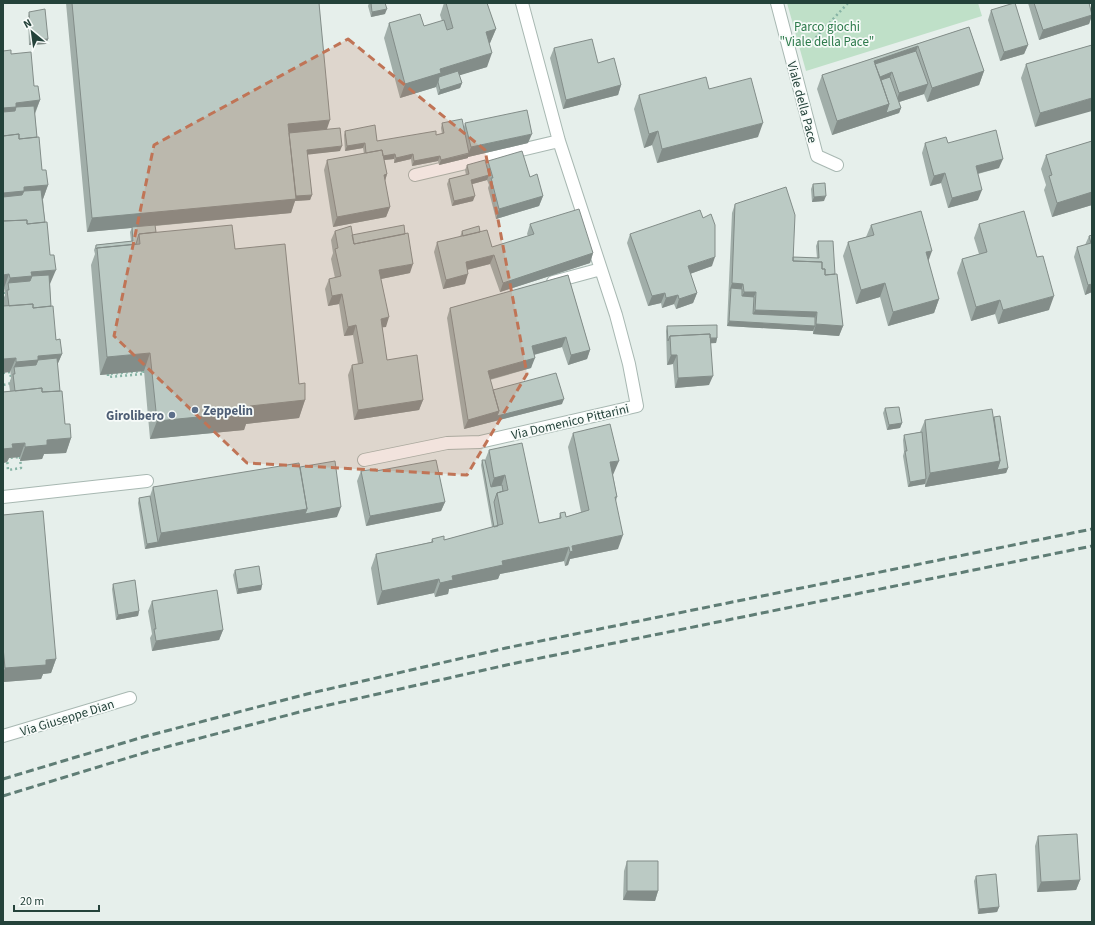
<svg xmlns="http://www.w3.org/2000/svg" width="1095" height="925" viewBox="0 0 1095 925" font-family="'Source Sans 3',sans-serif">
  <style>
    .green { fill: #bfe0c8 }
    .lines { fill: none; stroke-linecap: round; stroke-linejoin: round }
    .minor-casing { stroke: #a8b8b2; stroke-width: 14 }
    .path { stroke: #86b3a5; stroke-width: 2.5; stroke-dasharray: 2 3; stroke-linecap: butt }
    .minor { stroke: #fff; stroke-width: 12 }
    .rail { stroke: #5f7d75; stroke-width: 3; stroke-dasharray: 8 4; stroke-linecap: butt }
    .wall { fill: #a1aea9 }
    .shaded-wall { fill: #838d89 }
    .building { fill: #bbcac4; stroke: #838d89 }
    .marked { fill: #c07456; fill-opacity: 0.2; stroke: #c07456; stroke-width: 3; stroke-dasharray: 8 5; stroke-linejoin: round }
    .service-dot { fill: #5c6f8a; stroke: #f7fbf9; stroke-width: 1.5 }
    .labels { text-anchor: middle; stroke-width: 3.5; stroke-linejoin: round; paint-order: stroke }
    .park-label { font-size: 13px; fill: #2d7a4b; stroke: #f7fbf9 }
    .street-label { font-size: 13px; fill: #24423a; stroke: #f7fbf9 }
    .service-label { font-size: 13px; font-weight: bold; fill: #4e5e75; stroke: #f7fbf9; text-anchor: start }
  </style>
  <rect width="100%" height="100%" fill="#e6efeb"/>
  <path class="green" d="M787 3H978L982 16 806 71Z"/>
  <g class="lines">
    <g class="minor-casing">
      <path id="minor" d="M777 3 817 156 837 165
        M415 175 559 141
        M553 282 601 269
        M364 460 447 443 480 442 637 406 629 364 616 315 559 141 522 3
        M3 497 147 481
        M3 736 130 698"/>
    </g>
    <path class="path" d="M809 45 848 3
      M3 288H4L5 300H3
      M144 371V374L108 377V374Z
      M3 373 10 372 12 383 3 385
      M20 457 21 468 8 470 7 458Z"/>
    <use href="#minor" class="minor"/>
    <path class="rail" d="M3 779 143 737 307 694 506 648 1092 529
      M3 796 147 752 311 709 511 664 1092 546"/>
  </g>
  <path class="wall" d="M66 3H319L327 129 340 151 307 154 312 195 310 200 295 201 291 213 155 226 156 232 235 249 299 384 305 400 299 418 246 424 244 430 150 439 144 371 100 375 91 265 95 254 94 250 96 245 131 241 130 232 132 228 87 232Z
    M369 3H385V14L371 17 368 6Z
    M444 3H487L496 29 490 43 489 44 487 67 459 75 462 83 460 88 438 95 436 87 400 98 384 38 389 23 424 26 442 21 440 15Z
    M1028 3H1089L1092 13V16L1089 24 1039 40Z
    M991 10 1028 45 1024 54 1000 61 988 20Z
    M29 12 48 39 46 44 29 45 28 17Z
    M969 27 984 71 979 85 927 102 924 94 899 102 901 108 899 113 832 135 817 89 822 75Z
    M1092 45 1035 127 1021 78 1026 64Z
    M554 48 598 63 621 85 618 95 563 109 550 58Z
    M11 54 34 86 40 100 35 114 37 137 42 170 48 185 43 199 50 284 51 306 56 340 62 354 57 365 60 391 65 424 71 438 66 453 44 454 42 459 20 461V457L9 458 7 462 3 463V392L10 391 9 384 11 378 3 300 5 295 4 288Z
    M709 89 758 137 657 163 652 145 644 148 634 109 639 95Z
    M442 123 464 127 465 123 528 143 468 157V158L439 165 438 161 412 166 411 159 394 163V159L384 160 387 174 385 181 390 207 386 217 333 227 324 170 327 160 364 154 363 148 345 151 344 135 345 131 377 141 436 135 442 134 441 128Z
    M1092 141V205L1052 217 1044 190 1046 185 1041 169 1046 155Z
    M925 143H948L999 168 978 174V200L948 208 941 183 930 186 922 153Z
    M488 161 530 177 543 196 539 206 496 219 488 188 489 185 487 180 472 184 473 201 452 206 447 184 449 179 466 175 465 170 467 165 487 166Z
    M813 184 824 201 812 202 811 189Z
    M735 204 793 257 817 258 816 246 818 241 835 274 843 326 839 336 813 334V331L727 326 732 213Z
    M530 224 593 253 590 263 500 292 490 264 467 270 465 284 443 289 434 252 437 242 460 237 462 231 480 232 492 247 528 236 527 234Z
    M979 224 1049 310 998 324 995 314 971 321 957 273 962 259 979 254 974 238Z
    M871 225 928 260 939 299 934 313 888 326 880 297 856 304 843 256 848 242 866 237Z
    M335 231 352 235 410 273 381 279 386 327H382L387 360 423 400 419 410 354 420 348 375 352 365 358 364 353 335 344 336 339 304 328 306 325 289 329 279 335 278 331 259 333 253 331 240Z
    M630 234 712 266 690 274 697 293 693 303 676 309 674 304 662 308 661 303 648 306 627 243Z
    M1092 235V292L1085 295 1074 257 1077 247 1085 245 1089 236Z
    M568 275 590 350 587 359 568 365 562 347 534 355 531 368 490 380 493 390 562 404 464 429 447 318 450 308Z
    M667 326 717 338 716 343H710L709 385 675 388 673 364 667 365 666 331Z
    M885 408 902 423 900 428 887 430 883 413Z
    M994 417 1008 468 1006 473 925 487V483V484L908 487 903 456 904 452 903 440 904 435 920 432 925 420Z
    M573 433 613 475 617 497 616 501 618 549 570 559 568 565 565 566 564 561 500 574 498 579 449 589 448 594 435 597 434 593 377 605 371 568 376 554 431 542 432 539 444 540 492 527 481 465 482 460H485L489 450 539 523 559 518 560 513 566 517 581 512 568 447Z
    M300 467 337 517 145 549 138 503 139 498 150 496 153 487Z
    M361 471H376L445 502 441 511 366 526 357 481Z
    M3 515 56 659 51 673 43 674 41 679 3 682Z
    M235 570 262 585 261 590 237 594 233 575Z
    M113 584 139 611 138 616 116 620 112 589Z
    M152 601 223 630 219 640 152 651 150 638 152 634 148 611Z
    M1038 836 1080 880 1076 890 1037 892 1035 846Z
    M627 861 658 891 655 901 623 900 624 871Z
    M976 876 999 907 997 912 978 914 974 881Z"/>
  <path class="shaded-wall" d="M387 9 385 14 371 17 372 12Z
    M1092 15 1089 24 1039 40 1043 30Z
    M496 29 490 43 481 46 486 32Z
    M48 39 46 44 29 45 31 40Z
    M1028 45 1024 54 1000 61 1004 52Z
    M918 46 913 60 872 65 874 61Z
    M492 53 487 67 438 82 436 87 400 98 405 84 440 69Z
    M984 71 979 85 927 102 932 88Z
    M892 72 888 82H875L877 78Z
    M462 83 460 88 438 95 440 90Z
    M928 84 924 94 896 103 899 93Z
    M621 85 618 95 563 109 566 100Z
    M1092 98V111L1035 127 1040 113Z
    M40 100 34 115 3 122V108L16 103Z
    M889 104 901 108 899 113 832 135 837 121Z
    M330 120 325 135 286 138 288 124Z
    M763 123 758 137 657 163 662 149Z
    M658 131 652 145 644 148 649 134Z
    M532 134 528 143 468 157V158L439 165 441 160 468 154 471 147Z
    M365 143 363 148 345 151 347 146Z
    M342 146 340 151 305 155 307 150Z
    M395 154 394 159 365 162 367 157Z
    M413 154 411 159 394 163 396 158Z
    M440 156 438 161 412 166 414 161Z
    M1003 159 999 168 972 175 976 166Z
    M945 173 941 183 930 186 934 176Z
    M387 174 384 184V175Z
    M489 175 487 180 469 185 471 180Z
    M48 185 43 199 3 206V193L24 187Z
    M982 190 978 200 948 208 952 198Z
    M1092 192V205L1052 217 1057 203Z
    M312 195 310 200 295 201 291 213 87 232 92 218 292 196Z
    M475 196 473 201 452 206 454 201Z
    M543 196 539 206 496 219 499 209Z
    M826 196 824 201 812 202 814 197Z
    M390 207 386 217 333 227 337 217Z
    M932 251 927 265 926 252Z
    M593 253 590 263 500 292 503 283Z
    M494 255 490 264 462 271 466 262Z
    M715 257 712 266 684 276 688 266Z
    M413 264 410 273 376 280 379 270Z
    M56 270 50 284 29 286 9 290 8 283 10 278 31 272Z
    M9 274 4 288H3V275Z
    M468 274 465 284 443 289 446 280Z
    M732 283 743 284 740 294 731 288 729 292Z
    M885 283 880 297 856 304 861 290Z
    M1092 284V292L1085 295 1088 285Z
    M744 292H756L752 302 740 301Z
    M665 293 661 303 648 306 652 296Z
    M697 293 693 303 676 309 679 299Z
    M342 294 339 304 328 306 332 296Z
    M678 295 674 304 662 308 666 298Z
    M1054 296 1049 310 998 324 1003 310Z
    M939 299 934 313 888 326 893 312Z
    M1000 300 995 314 971 321 976 307Z
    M755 310 817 312 814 322 751 319Z
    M389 317 386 327 377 328 381 319Z
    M729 321 815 326 813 331 727 326Z
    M816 324 843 326 839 336 813 334Z
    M356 325 353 335 344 336 348 327Z
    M566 337 562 347 529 356 532 346Z
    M717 338 716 343 670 346V341Z
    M590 350 587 359 568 365 571 355Z
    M150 353 144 371 100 375 107 357Z
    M62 354 56 368 15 374 14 367 16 362 38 356Z
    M671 355H677L673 364 667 365Z
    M16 358 10 372 3 373V359Z
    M535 358 531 368 484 381 488 371Z
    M713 376 709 385 675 388 678 378Z
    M564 399 562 404 464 429 468 420 499 411Z
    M305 400 299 418 246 424 244 430 150 439 157 421 250 406Z
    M423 400 419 410 354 420 358 410Z
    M902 423 900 428 887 430 889 425Z
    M71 438 66 453 44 454 42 459 20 461 25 447 47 440Z
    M25 443 20 457 9 458 7 462 3 463V449L12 444Z
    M619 461 613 475 605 476 610 462Z
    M1000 461 1008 468 1006 473 925 487 930 473Z
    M505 475 500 489 489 492 494 478Z
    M926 479 925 484 908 487 910 482Z
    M445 502 441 511 366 526 370 516Z
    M341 507 337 517 145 549 147 544 158 542 161 533 307 509Z
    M623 535 618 549 570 559 568 565 565 566 572 546Z
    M569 547 564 561 500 574 498 579 449 589 448 594 435 597 440 583 452 576 502 561Z
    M439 579 434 593 377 605 382 591Z
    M262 585 261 590 237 594 238 589Z
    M139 611 138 616 116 620 118 615Z
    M223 630 219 640 152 651 156 641Z
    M56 659 51 673 43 674 41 679 3 682V673L5 668 46 660Z
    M1080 880 1076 890 1037 892 1041 882Z
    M627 891H658L655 901 623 900Z
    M999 907 997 912 978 914 979 909Z"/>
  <path class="building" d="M72 3H319L330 120 288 124 296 199 92 218Z
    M371 3H385L387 9 372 12Z
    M446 3H487L496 29 486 32 492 53 440 69 441 73 405 84 389 23 420 14 424 26 444 20 447 30 453 28Z
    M1014 3H1015L1028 45 1004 52 991 10Z
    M1034 3H1089L1092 15 1043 30Z
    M45 9 48 39 31 40 29 12Z
    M969 27 984 71 932 88 918 46 874 61 889 104 837 121 822 75Z
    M592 39 598 63 614 58 621 85 566 100 554 48Z
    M1092 45V98L1040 113 1026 64Z
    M11 50V54L31 52 34 86H38L40 100 16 103V107L3 108V51Z
    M916 51 928 84 899 93 892 72 880 77 875 64Z
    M458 71 462 83 440 90 438 82 439 77Z
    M706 77 709 89 751 78 763 123 662 149 658 131 649 134 639 95Z
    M890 77 901 108 886 113 889 104 881 80Z
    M34 106 37 137 19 139V134L3 136V112L15 111 16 107Z
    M527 110 532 134 471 147 465 123Z
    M462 119 469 153 441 160 440 156 414 161 413 154 396 158 395 154 383 156 382 150 366 153 365 143 347 146 345 131 375 125 377 141 436 131V135L444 133 442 123Z
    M340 128 342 146 307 150 312 195 296 196 289 133Z
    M996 130 1003 159 976 166 982 190 952 198 945 173 934 176 925 143 946 137 948 143Z
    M19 134V139L39 137 42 170H46L48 185 24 187V191L3 193V136Z
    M1092 141V192L1057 203 1049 176 1052 175 1046 155Z
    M382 150 387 174 384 175 390 207 337 217 327 160Z
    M522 151 530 177 537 174 543 196 499 209 491 178H493L488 161Z
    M485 160 489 175 471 180 475 196 454 201 449 179 469 174 467 165Z
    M825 183 826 196 814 197 813 184Z
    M786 187 795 215 793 261 822 262V269H825V275L837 274 843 326 816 324 817 312 755 310 756 292H744L743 284 732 283 735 204Z
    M41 190 45 222 27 224V220L3 221V197L22 195 24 191Z
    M579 209 593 253 503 283 494 255 466 262 468 274 446 280 437 242 487 230 492 247 534 234 530 224Z
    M700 210 703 218 711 214 715 225V257L688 266 697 293 679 299 678 295 666 298 665 293 652 296 630 234Z
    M921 211 932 251 926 252 939 299 893 312 885 283 861 290 848 242 874 235 871 225Z
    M1024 211 1037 257 1043 256 1054 296 1003 310 1000 300 976 307 962 259 987 252 979 224Z
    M27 220V224L47 222 50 255H54L56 270 31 272 32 276 10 278 9 274 3 275V221Z
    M155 225 156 232 139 234 136 244 97 248 96 249V245L133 241 132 227Z
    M232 225 235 249 285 244 299 384 305 383V400L250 406V412L157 421 150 353 107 357 97 248 140 244 139 234Z
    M404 225 405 234 354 244 352 235Z
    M351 226 354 244 408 233 413 264 379 270 389 317 381 319 387 360 417 355 423 400 358 410 352 365 363 363 356 325 348 327 342 294 332 296 329 279 341 276 335 249 338 248 335 231Z
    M479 226 480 232 463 236 462 231Z
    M1092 235V284L1088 285 1077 247 1091 243 1089 236Z
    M818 241H833L835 274 825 275V269H822V262L793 261V257L819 258Z
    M49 275 51 306 33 308V304L9 306 7 290H9L8 283 30 281 32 276Z
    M568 275 590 350 571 355 566 337 532 346 535 358 488 371 499 411 468 420 450 308Z
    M731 288 742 289V296L754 297 753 314 815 317V326L729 321Z
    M33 304V308L53 306 56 340 60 339 62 354 38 356V360L16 362V358L3 359V306Z
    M717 325V338H710V334L670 336 668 341 667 326Z
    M710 334 713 376 678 378 677 355H671L670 336Z
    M57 358 60 391 42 392V388L15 391 13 374H15L14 367 36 365 38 360Z
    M556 373 564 399 497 416 499 411 493 390Z
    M42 388V392L62 391 65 424H70L71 438 47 440V445L25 447V443L12 444 13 448 3 449V392Z
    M899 407 902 423 889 425 885 408Z
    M992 409 1000 461 930 473 925 420Z
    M1000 416 1008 468 997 470 1000 461 994 417Z
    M610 424 619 461 610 462 617 497H615L623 535 572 546 573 551 570 552 569 547 502 561 503 565 452 576 453 580 440 583 439 579 382 591 376 554 433 542 432 539 444 536V540L503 524 497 493 508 490 505 475 494 478 489 450 522 443 539 523 561 518 560 513 565 512 566 517 589 510 573 433Z
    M922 432 926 479 910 482 905 451H907L904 435Z
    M436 460 445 502 370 516 361 471 376 469V471Z
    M482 460H485L491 487 502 485 503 491 497 493 494 502 498 526 494 527Z
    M335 461 341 507 305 514 307 509 300 467Z
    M299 463 307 509 161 533 153 487Z
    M150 496 158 542 147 544 139 498Z
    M43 511 56 659 46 660V665L5 668 3 647V515Z
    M259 566 262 585 238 589 235 570Z
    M135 580 139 611 118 615 113 584Z
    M217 590 223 630 156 641 154 629H156L152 601Z
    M1077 834 1080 880 1041 882 1038 836Z
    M627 861H658V891H627Z
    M996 874 999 907 979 909 976 876Z"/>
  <path class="marked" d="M348 39 485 150 527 374 467 475 247 463 114 336 154 145Z"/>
  <g class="service-dot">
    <circle cx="195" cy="410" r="4"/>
    <circle cx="172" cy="415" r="4"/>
  </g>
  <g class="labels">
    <g class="park-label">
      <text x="827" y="31">Parco giochi<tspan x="827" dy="15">"Viale della Pace"</tspan></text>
    </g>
    <g class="street-label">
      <text transform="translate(803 102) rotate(75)" y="5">Viale della Pace</text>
      <text transform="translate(570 421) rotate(-13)" y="5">Via Domenico Pittarini</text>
      <text transform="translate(67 717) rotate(-17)" y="5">Via Giuseppe Dian</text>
    </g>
    <g class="service-label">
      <text x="203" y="415">Zeppelin</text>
      <text x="164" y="420" text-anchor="end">Girolibero</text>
    </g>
  </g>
  <rect width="1095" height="925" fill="none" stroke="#24423a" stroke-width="8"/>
  <g transform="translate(32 32) rotate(331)" stroke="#f7fbf9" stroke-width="3" paint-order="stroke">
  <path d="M0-3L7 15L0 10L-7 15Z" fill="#24423a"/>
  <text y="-6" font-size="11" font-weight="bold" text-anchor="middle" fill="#24423a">N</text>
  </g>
  <path d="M14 905v6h85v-6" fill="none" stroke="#24423a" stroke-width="2"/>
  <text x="20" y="905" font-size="12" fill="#24423a" stroke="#f7fbf9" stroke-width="3" paint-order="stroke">20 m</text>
</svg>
